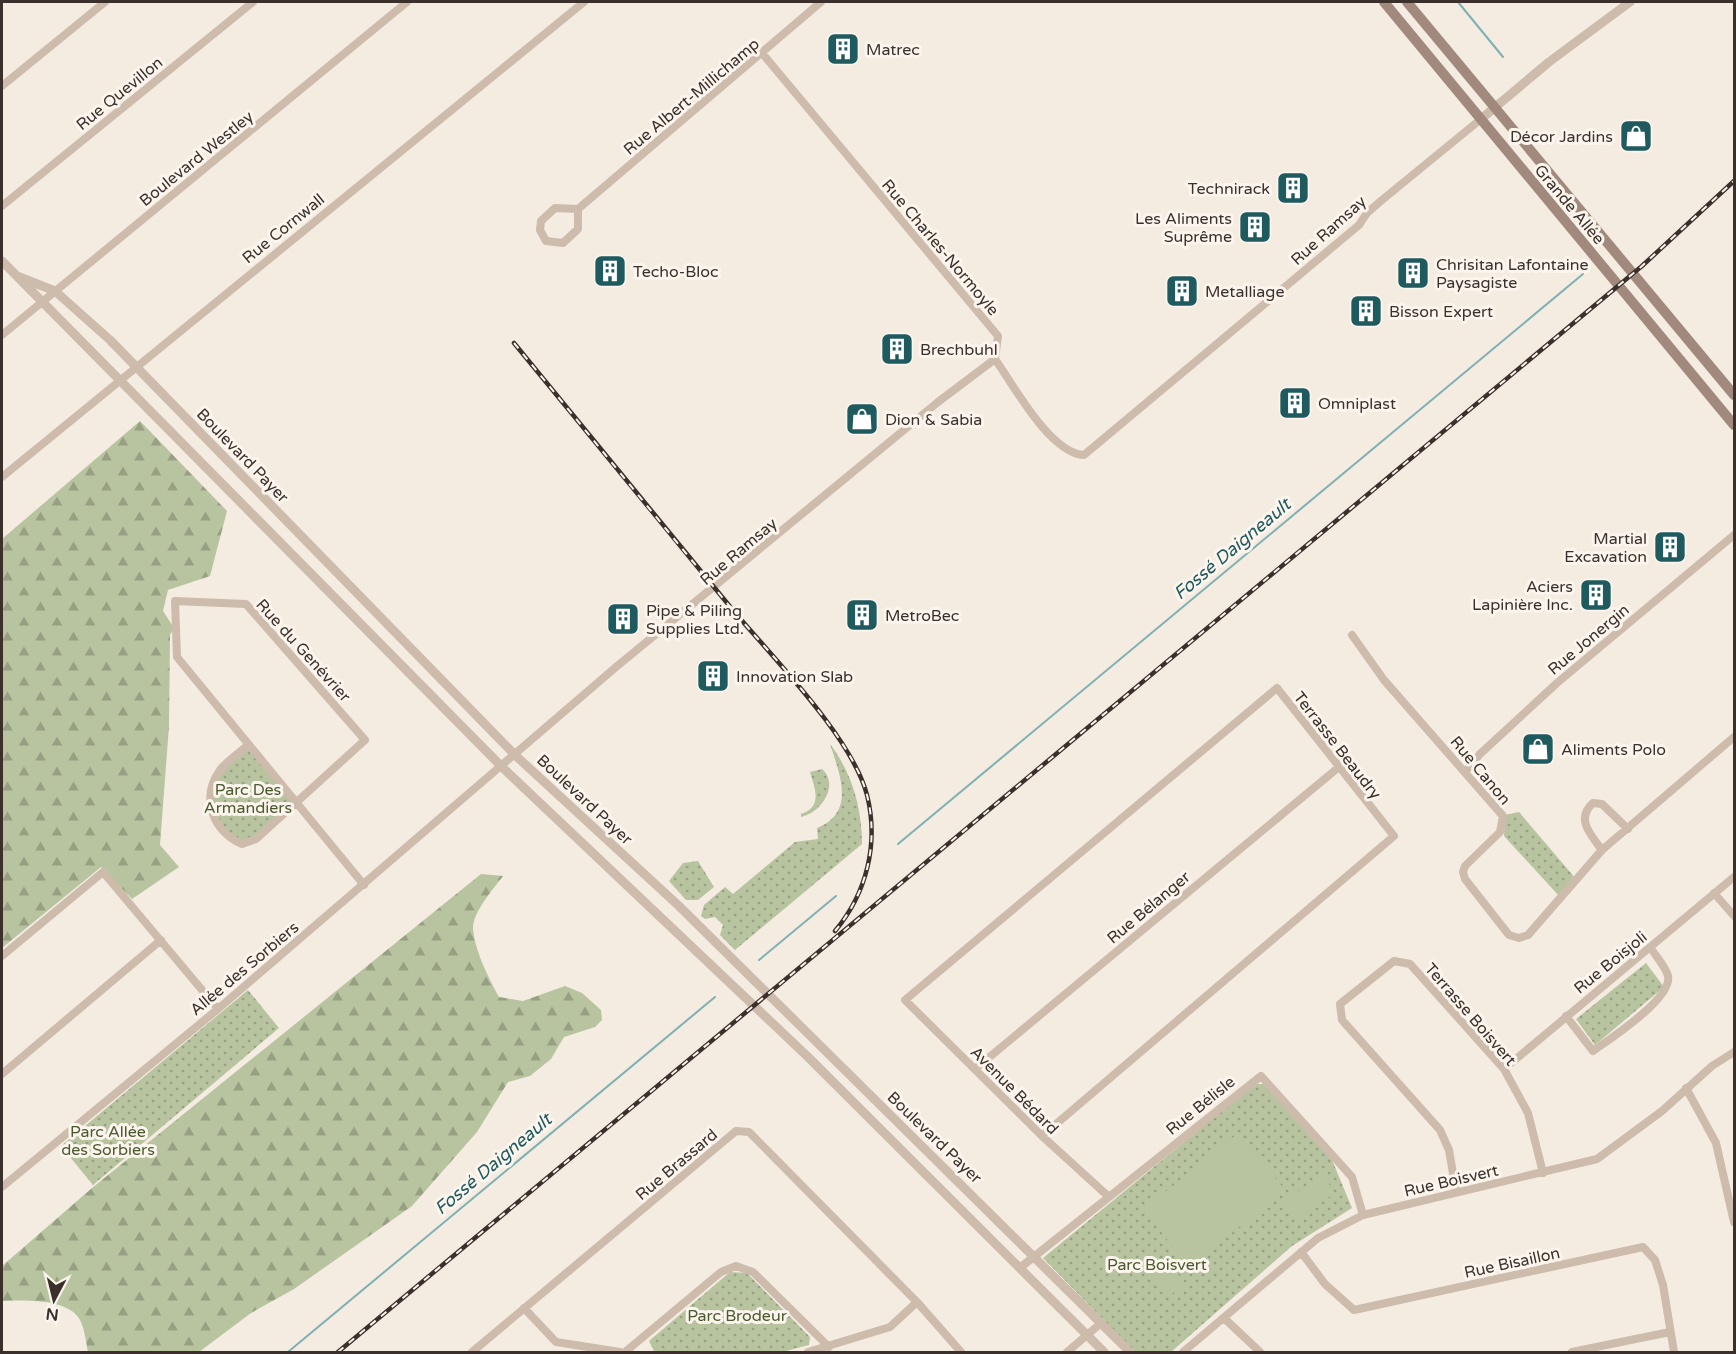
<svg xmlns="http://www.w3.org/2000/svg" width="1736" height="1354" viewBox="0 0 1736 1354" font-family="'Varela Round',sans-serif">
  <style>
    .green { fill: url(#green-dots) }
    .forest { fill: url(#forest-firs) }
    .pitch { fill: #b8c4a0 }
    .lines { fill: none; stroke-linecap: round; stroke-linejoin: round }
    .stream { stroke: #7fb0b2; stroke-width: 2 }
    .minor { stroke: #cdbbac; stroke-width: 8 }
    .tertiary { stroke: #cdbbac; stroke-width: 9 }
    .secondary { stroke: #a18a7d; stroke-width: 10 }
    .rail-casing { stroke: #3b302b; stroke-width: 4.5 }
    .rail { stroke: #fbf5ee; stroke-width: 2; stroke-dasharray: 7; stroke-linecap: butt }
    .labels { text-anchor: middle; stroke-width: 6; stroke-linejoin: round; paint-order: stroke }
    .poi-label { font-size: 16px; fill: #3b302b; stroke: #fbf5ee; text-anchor: start }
    .street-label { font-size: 16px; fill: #3b302b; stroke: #fbf5ee }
    .park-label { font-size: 16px; fill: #4a5a2e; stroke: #fbf5ee }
    .water-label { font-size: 18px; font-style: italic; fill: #1f5a5e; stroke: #fbf5ee }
  </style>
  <defs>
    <pattern id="green-dots" width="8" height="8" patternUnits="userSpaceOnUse" patternTransform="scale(1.5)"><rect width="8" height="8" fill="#b8c4a0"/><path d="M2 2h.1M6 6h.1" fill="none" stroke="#97a083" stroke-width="1.8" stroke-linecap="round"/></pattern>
    <pattern id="forest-firs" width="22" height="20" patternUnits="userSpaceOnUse" patternTransform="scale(1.5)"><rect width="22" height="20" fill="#b8c4a0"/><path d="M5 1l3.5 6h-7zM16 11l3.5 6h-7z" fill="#97a083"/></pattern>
  </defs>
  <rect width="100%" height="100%" fill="#f4ebe1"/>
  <path class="green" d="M830 744C852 773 862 808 862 844L735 950 720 935 723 925 715 917 705 919 701 916 704 905 725 887 733 894 795 842 818 839 817 828C856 813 840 775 830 744Z
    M248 745 297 801 254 839 242 844 212 817C209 778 221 770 248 745Z
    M822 769C840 785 821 813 801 817V814C823 807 815 789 810 772Z
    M1519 812 1576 879 1560 897 1504 836 1505 815Z
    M698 861 714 887 698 900H686L669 881 683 863Z
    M1646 963 1664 987 1595 1045 1576 1019Z
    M248 990 279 1028 93 1185 61 1146Z
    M1255 1084H1267L1332 1160 1352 1208 1292 1246 1171 1352H1135L1043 1258Z
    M730 1272 747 1273 810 1337 809 1345 782 1352 654 1351 649 1341Z"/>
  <path class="forest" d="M140 421 227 511 210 576 168 590 163 611 174 628 170 635 169 726 160 845 179 867 132 899 101 867 2 948V539Z
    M481 874 503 876C494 888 473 912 473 928 474 949 489 979 499 997L523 1001 565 986 582 993 601 1010 602 1020 595 1027 564 1037 551 1059 530 1076 508 1082 477 1132 412 1206 294 1289 251 1313 199 1352H88C86 1342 85 1330 80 1320 69 1298 22 1300 2 1301V1266L92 1188Z"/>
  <path class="pitch" d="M1238 1133 1285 1190 1190 1267 1143 1210Z
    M1322 1174 1335 1193 1296 1221 1282 1202Z
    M1164 1257 1186 1284 1169 1296 1147 1269Z"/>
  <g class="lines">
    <path class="stream" d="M1458 2 1503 57
      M898 844 1583 274
      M759 960 836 896
      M288 1352 715 997"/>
    <path class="minor" d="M762 53 998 336 995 359C1014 386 1050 453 1084 455L1359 225 1367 213 1382 200 1481 119
      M2 86 105 2
      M2 206 253 2
      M578 209V229L563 243 546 241 540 230 541 221 555 208 578 209 821 2
      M2 335 407 2
      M2 477 584 2
      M1352 635 1384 680 1503 816 1500 832 1465 866 1463 872 1465 879 1509 935 1519 938 1528 935 1602 850 1734 737
      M248 745C239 753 227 761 220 770 200 798 213 832 242 844L256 839 365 740 246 604 175 601 177 657 364 885
      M1466 771 1480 754 1557 683 1734 535
      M1602 850C1591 835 1575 819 1593 803L1602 804 1628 829
      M1714 893 1734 916
      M2 956 103 872 218 1009
      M1566 1016 1593 1051C1610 1039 1673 998 1668 976 1666 967 1655 955 1650 947
      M975 1069 1339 767
      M1504 1069 1734 877
      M2 1074 161 940
      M1686 1088 1716 1143 1734 1222
      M1042 1136 1394 836 1277 688 905 1000 1042 1136 1109 1197
      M2 1187 218 1009 616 667 938 402 995 359
      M1456 1191 1449 1150 1440 1130 1342 1020 1340 1004 1394 961 1410 964 1504 1069 1528 1113 1543 1173
      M1301 1252 1325 1284 1354 1310 1643 1247 1655 1260 1663 1285 1674 1352
      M1021 1267 1261 1076 1352 1177 1363 1215
      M524 1308 556 1342 620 1352
      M1225 1319 1260 1352
      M472 1352 736 1131 749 1132 917 1302 961 1352
      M625 1352 721 1272 736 1266 753 1272 829 1347
      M808 1352 890 1327 917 1302
      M1067 1352 1100 1324
      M1183 1352 1318 1238 1363 1215 1597 1159 1662 1111 1712 1066 1734 1052
      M1572 1352 1670 1332"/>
    <path class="tertiary" d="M1481 119 1549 62 1630 2
      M2 261 502 767 808 1057 1104 1352
      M17 276 55 291 110 340 515 755 679 906 1130 1352"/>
    <path class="secondary" d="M1384 2 1734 425
      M1407 2 1734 395"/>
    <g class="rail-casing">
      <path id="rail" d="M514 343C587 432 659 521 732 609 772 657 852 737 867 795 879 843 867 893 835 931
        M338 1352 1642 266 1734 181"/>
    </g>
    <use href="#rail" class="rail"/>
  </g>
  <defs>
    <g id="building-square" transform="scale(1.725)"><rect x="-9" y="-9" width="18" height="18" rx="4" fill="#1f5a5e" stroke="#fbf5ee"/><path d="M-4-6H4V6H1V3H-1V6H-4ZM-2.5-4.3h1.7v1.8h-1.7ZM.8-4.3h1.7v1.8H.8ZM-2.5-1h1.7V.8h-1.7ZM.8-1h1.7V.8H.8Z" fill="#fff"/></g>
    <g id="shop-square" transform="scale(1.725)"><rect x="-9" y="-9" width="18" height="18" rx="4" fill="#1f5a5e" stroke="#fbf5ee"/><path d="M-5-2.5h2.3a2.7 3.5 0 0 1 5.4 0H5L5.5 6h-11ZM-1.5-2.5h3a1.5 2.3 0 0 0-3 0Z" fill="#fff"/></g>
  </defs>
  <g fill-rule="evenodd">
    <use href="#building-square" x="843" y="49"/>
    <use href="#shop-square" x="1636" y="136"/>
    <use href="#building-square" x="1293" y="188"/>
    <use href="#building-square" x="1255" y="227"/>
    <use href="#building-square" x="610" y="271"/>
    <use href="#building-square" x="1413" y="273"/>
    <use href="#building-square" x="1182" y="291"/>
    <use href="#building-square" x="1366" y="311"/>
    <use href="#building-square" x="897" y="349"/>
    <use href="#building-square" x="1295" y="403"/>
    <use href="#shop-square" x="862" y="419"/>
    <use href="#building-square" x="1670" y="547"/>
    <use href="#building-square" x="1596" y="595"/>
    <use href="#building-square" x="862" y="615"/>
    <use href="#building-square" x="623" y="619"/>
    <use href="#building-square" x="713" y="676"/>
    <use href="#shop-square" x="1538" y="749"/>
  </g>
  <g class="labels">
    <g class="poi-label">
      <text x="866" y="55">Matrec</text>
      <text x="1613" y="142" text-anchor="end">Décor Jardins</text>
      <text x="1270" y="194" text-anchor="end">Technirack</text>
      <text x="1232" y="224" text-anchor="end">Les Aliments<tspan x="1232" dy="18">Suprême</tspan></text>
      <text x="1436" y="270">Chrisitan Lafontaine<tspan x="1436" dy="18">Paysagiste</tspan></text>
      <text x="633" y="277">Techo-Bloc</text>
      <text x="1205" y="297">Metalliage</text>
      <text x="1389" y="317">Bisson Expert</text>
      <text x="920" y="355">Brechbuhl</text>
      <text x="1318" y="409">Omniplast</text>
      <text x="885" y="425">Dion &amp; Sabia</text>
      <text x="1647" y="544" text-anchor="end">Martial<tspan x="1647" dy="18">Excavation</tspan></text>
      <text x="1573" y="592" text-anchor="end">Aciers<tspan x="1573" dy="18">Lapinière Inc.</tspan></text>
      <text x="646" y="616">Pipe &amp; Piling<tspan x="646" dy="18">Supplies Ltd.</tspan></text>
      <text x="885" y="621">MetroBec</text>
      <text x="736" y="682">Innovation Slab</text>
      <text x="1561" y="755">Aliments Polo</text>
    </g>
    <g class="street-label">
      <text transform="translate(119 93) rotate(-39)" y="6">Rue Quevillon</text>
      <text transform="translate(691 96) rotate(-40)" y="6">Rue Albert-Millichamp</text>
      <text transform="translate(196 158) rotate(-39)" y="6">Boulevard Westley</text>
      <text transform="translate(1570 204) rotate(50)" y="6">Grande Allée</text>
      <text transform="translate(283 228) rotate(-39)" y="6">Rue Cornwall</text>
      <text transform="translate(1328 230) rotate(-42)" y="6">Rue Ramsay</text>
      <text transform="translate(941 247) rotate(50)" y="6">Rue Charles-Normoyle</text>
      <text transform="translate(243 455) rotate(46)" y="6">Boulevard Payer</text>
      <text transform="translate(738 551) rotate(-40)" y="6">Rue Ramsay</text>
      <text transform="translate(1588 639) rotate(-40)" y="6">Rue Jonergin</text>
      <text transform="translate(304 650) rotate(48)" y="6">Rue du Genévrier</text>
      <text transform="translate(1338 745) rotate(52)" y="6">Terrasse Beaudry</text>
      <text transform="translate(1481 770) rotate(50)" y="6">Rue Canon</text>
      <text transform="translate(585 799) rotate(43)" y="6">Boulevard Payer</text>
      <text transform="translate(1148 907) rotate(-40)" y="6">Rue Bélanger</text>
      <text transform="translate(1610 962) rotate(-39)" y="6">Rue Boisjoli</text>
      <text transform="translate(244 968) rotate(-40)" y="6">Allée des Sorbiers</text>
      <text transform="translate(1471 1014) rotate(49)" y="6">Terrasse Boisvert</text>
      <text transform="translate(1015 1090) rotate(45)" y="6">Avenue Bédard</text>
      <text transform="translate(1200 1105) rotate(-39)" y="6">Rue Bélisle</text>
      <text transform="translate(935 1137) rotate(44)" y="6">Boulevard Payer</text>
      <text transform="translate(676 1164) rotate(-40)" y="6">Rue Brassard</text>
      <text transform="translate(1451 1180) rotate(-13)" y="6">Rue Boisvert</text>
      <text transform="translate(1512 1262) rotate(-12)" y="6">Rue Bisaillon</text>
    </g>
    <g class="park-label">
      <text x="248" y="795">Parc Des<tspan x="248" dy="18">Armandiers</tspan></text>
      <text x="108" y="1137">Parc Allée<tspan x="108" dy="18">des Sorbiers</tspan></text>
      <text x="1157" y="1270">Parc Boisvert</text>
      <text x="737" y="1321">Parc Brodeur</text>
    </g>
    <g class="water-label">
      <text transform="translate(1232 549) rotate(-40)" y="6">Fossé Daigneault</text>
      <text transform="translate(493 1164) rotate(-40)" y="6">Fossé Daigneault</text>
    </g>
  </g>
  <rect width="1736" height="1354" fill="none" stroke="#3b302b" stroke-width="6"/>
  <g transform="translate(54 1300) rotate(187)" stroke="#fbf5ee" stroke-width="4.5" paint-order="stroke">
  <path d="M0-4.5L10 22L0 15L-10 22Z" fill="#3b302b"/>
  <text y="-9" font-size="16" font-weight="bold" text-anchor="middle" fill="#3b302b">N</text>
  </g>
</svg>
